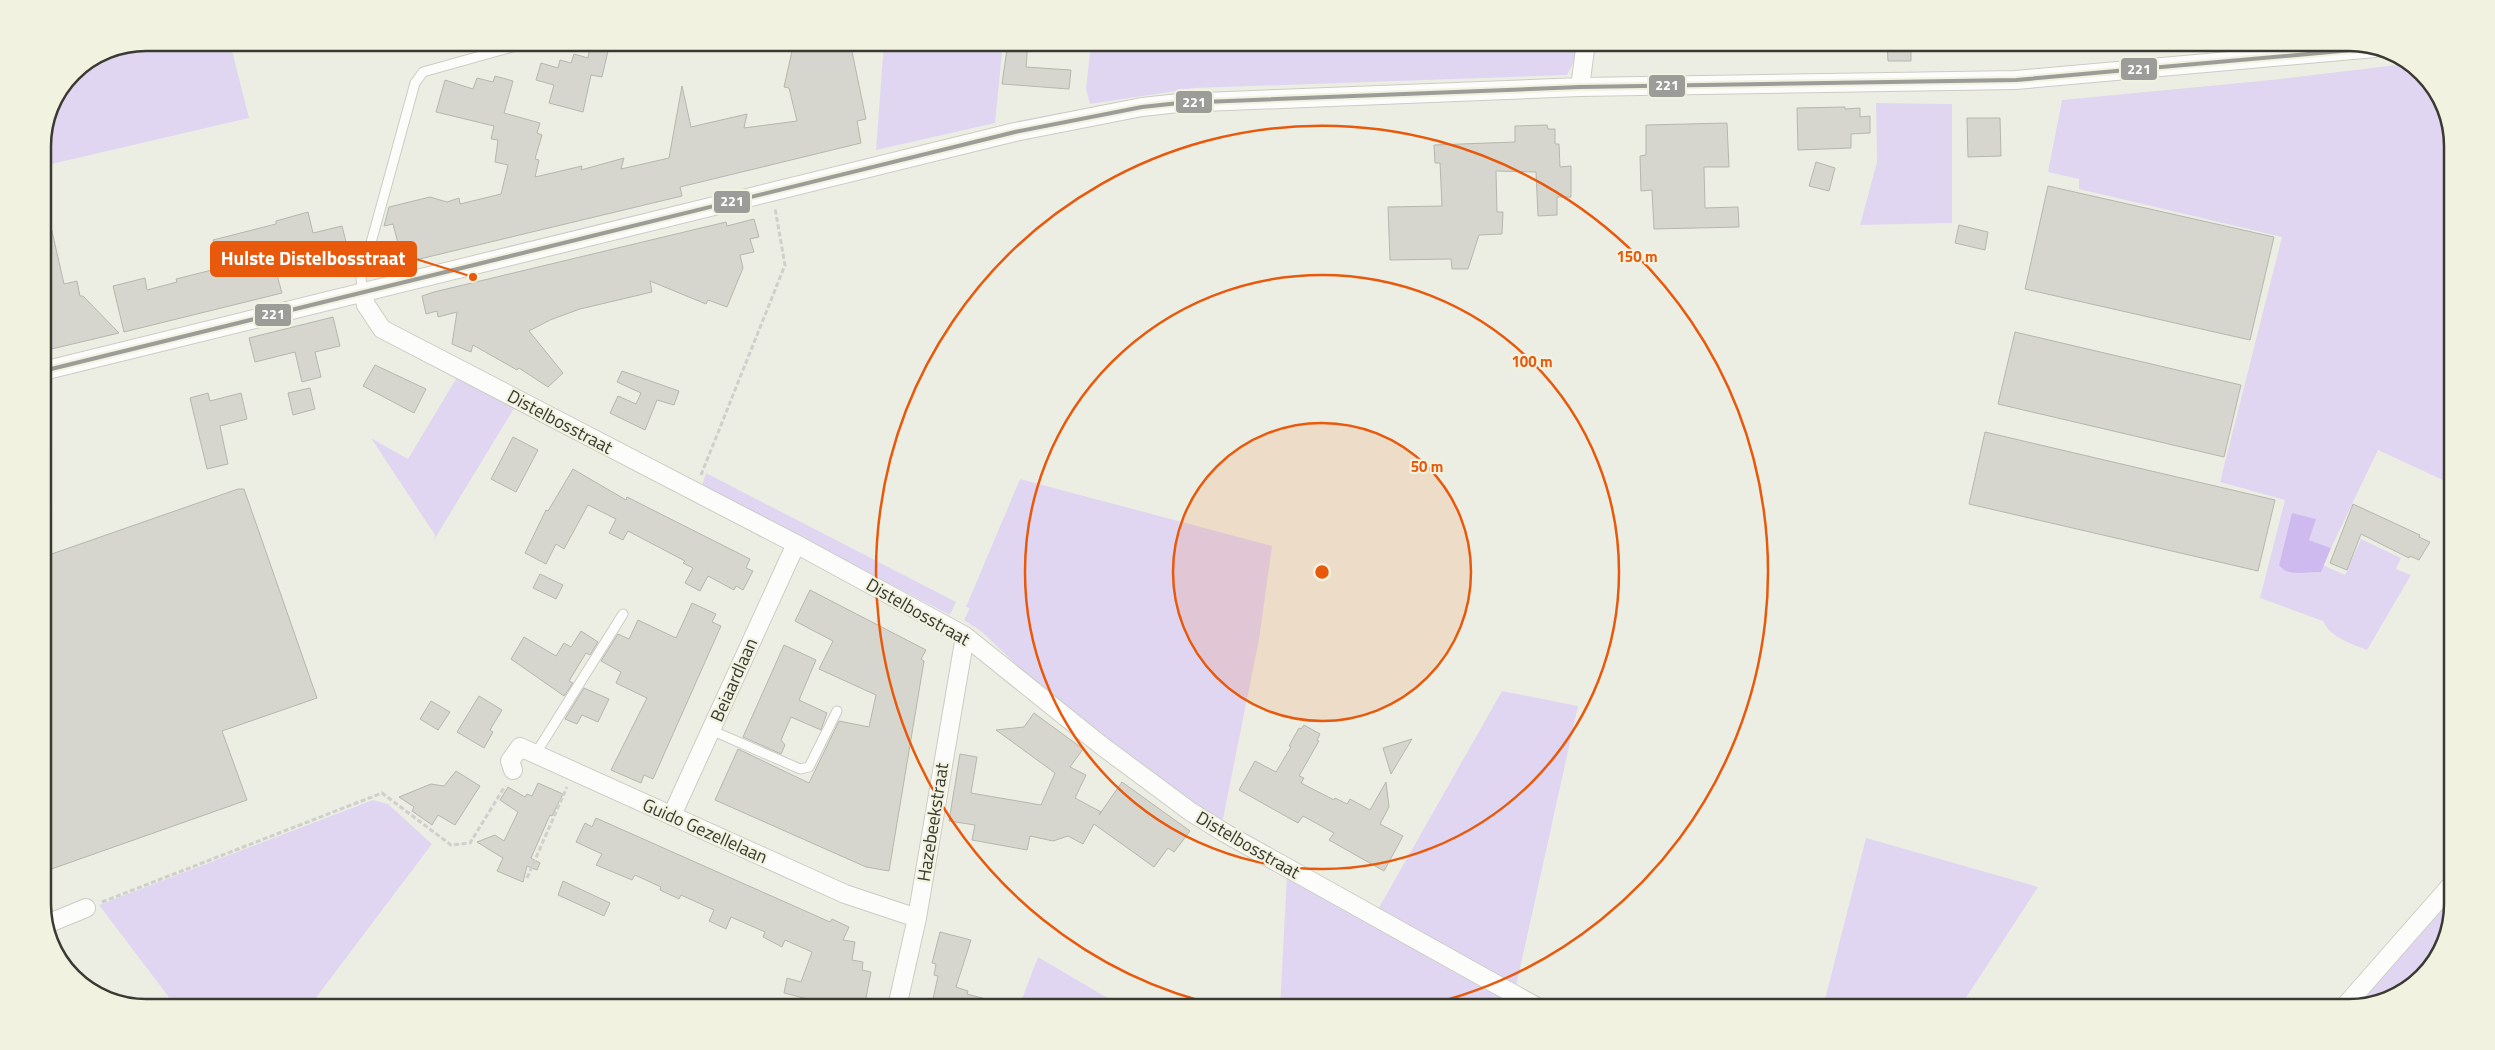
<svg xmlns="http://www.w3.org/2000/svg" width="2495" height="1050" viewBox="0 0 2495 1050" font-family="'Titillium Web',sans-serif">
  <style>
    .green { fill: #e1d6f2 }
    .water { fill: #cfbaef }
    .building { fill: #d6d6cf; stroke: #b5b6ae }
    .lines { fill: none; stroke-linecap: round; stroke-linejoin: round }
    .service-casing { stroke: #ccccc4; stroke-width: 11 }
    .minor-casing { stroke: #ccccc4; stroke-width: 20 }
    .path { stroke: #cfcfcc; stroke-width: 3; stroke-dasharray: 5 2.5; stroke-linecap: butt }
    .service { stroke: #fcfcfb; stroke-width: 9 }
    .minor { stroke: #fcfcfb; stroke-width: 18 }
    .bus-1-casing { stroke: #f1f2df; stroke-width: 8 }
    .bus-1 { stroke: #9c9c99; stroke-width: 4 }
    .ring { fill: none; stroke: #e8590c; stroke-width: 2.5 }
    .labels { text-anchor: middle; stroke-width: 4.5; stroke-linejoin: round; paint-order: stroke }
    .street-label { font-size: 18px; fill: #3a3a33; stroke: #f1f2df }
    .rim { fill: none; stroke: #3a3a33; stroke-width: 2.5 }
    .centre { fill: #e8590c; stroke: #f1f2df; stroke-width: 2.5 }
    .ring-label { font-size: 15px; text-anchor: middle; font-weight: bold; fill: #e8590c; stroke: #f1f2df; stroke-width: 4.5; stroke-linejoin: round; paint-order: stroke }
    .leader { fill: none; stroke: #e8590c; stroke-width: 2 }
    .callout-dot { fill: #e8590c; stroke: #f1f2df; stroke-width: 2 }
    .callout { fill: #e8590c; stroke: #e8590c; stroke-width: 2 }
    .callout-label { font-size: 19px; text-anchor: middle; font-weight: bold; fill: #fff }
    .line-badge { stroke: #f1f2df; stroke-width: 2 }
    .badge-label { font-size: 14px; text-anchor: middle; font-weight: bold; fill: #fff }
  </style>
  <rect width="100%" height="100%" fill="#edeee3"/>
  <path class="green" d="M146 43H230L249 118 43 166V140L53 100 73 73 107 50Z
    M884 43H1003L995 123 876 150Z
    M1091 43H1578L1576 57 1567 75 1195 88 1090 104 1086 89Z
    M2405 64 2435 88 2452 140V464L2445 481 2378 450 2331 548 2309 540 2293 513 2279 565 2321 572 2323 565 2345 575 2361 539 2401 558 2396 569 2411 575 2367 650C2350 643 2331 638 2323 621L2260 598 2285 500 2220 482 2282 237 2079 189V179L2048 172 2062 100 2271 80Z
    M1876 103 1952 104V223L1860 225 1877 162Z
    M459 374 516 405 434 540 435 535 371 438 408 459Z
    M706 473 956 602 950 615 702 486Z
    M1020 479 1272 546 1259 639 1222 824 1063 709 982 632 964 620 970 608 966 607Z
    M1502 691 1578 706 1515 991 1376 913Z
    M373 800 388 804 432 844 309 1007H173L168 996 99 905Z
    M1866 838 2038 887 1960 1007H1823Z
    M1287 876 1522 1007H1280Z
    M2452 894 2445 943 2407 990 2355 1006Z
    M1038 957 1123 1007H1019Z"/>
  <path class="water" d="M2292 513 2316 519 2309 540 2331 548 2321 572C2307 571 2288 578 2279 565Z"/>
  <path class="building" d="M794 42H850L866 119 857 121 861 143 680 187 682 196 403 263 393 224 384 226 389 207 430 197 447 202 459 198 460 204 501 194 508 165 495 162 498 140 491 139 494 126 436 112 445 80 473 89 477 78 493 82 495 76 513 81 504 113 540 123 537 133 542 135 535 159 539 160 535 177 582 166 581 170 624 158 621 169 669 158 682 86 691 127 747 114 744 128 797 121 789 88 784 87Z
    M1008 42H1028L1026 67 1071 70 1069 89 1002 84Z
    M1887 42H1911V61H1888Z
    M590 47 608 51 602 77 591 75 583 112 549 103 554 85 536 80 541 63 558 68 560 60 571 63 574 54 588 58Z
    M1845 107V109L1860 108V117L1870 116V133L1851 134V148L1798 150 1797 108Z
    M1967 118H2000L2001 156 1968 157Z
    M1727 123 1729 167H1704L1705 208 1738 207 1739 227 1654 229 1652 190 1641 191 1640 156 1646 155V125Z
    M1547 125 1548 129H1555V144H1559L1560 167 1571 166V197H1557V215L1538 216 1536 172 1496 171 1497 212H1503L1502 234 1479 235 1468 269H1452L1451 259 1390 260 1388 207 1442 206 1440 163H1435L1434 145 1515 142V126Z
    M1816 162 1835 168 1829 191 1809 186Z
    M2048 186 2274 237 2250 340 2025 289Z
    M308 212 313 233 342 226 350 258 277 275 282 293 124 332 113 286 145 278 147 290 177 282 176 279 220 268 213 240 276 224V221Z
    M49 218 64 284 77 281 80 296H83L119 333 43 351V219Z
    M754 219 759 237 750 239 754 252 740 255 743 268 727 307 708 300 706 304 650 281 652 292 580 309 550 320 529 331 563 373 548 387 519 368 517 370 473 345 471 352 452 344 457 312 438 317 437 311 426 314 422 296 434 292 726 222 727 226Z
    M1959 225 1988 232 1985 250 1955 243Z
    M333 317 340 346 315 352 321 377 302 382 295 352 255 362 249 338Z
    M2015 332 2241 385 2224 457 1998 404Z
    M375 365 426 389 414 413 363 386Z
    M622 371 679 391 674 405 657 400 645 430 610 413 618 396 636 404 641 393 617 382Z
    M310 388 315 409 293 415 288 393Z
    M208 393 210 401 241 393 247 419 220 426 228 464 207 469 190 398Z
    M1985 432 2275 500 2258 571 1969 504Z
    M513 437 538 450 516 492 491 479Z
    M573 469 626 500 627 497 750 559 746 568 753 571 743 590 736 586 734 590 708 576 700 591 685 583 693 568 683 563 685 561 628 531 623 540 609 533 616 519 588 505 564 549 556 544 546 564 525 553 546 510 548 511Z
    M238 489H244L317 698 222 731 247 800 43 872V557Z
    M2353 504 2420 535 2419 537 2430 542 2419 560 2410 556 2409 558 2361 534 2347 570 2330 563Z
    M540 574 563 585 556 599 533 588Z
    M810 590 926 650 921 659 924 661 889 871 866 867 715 800 738 749 809 783 839 721 869 727 876 695 819 669 833 641 795 621Z
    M692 603 716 614 712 622 721 626 653 779 644 775 641 783 611 770 647 698 616 683 621 672 601 661 618 634 629 639 638 620 676 638Z
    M581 631 598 642 590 655 586 653 569 681 573 683 564 696 511 659 524 637 556 656 564 643 571 647Z
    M784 645 816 660 799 700 827 713 821 730 791 717 781 740 785 745 781 754 743 737Z
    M584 688 609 699 598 722 582 715 577 724 565 719Z
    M479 696 502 710 490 730 493 732 484 748 457 732Z
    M431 701 450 712 438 730 420 719Z
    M1034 713 1083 749 1070 767 1086 775 1075 798 1101 812 1099 815 1122 782 1190 831 1174 852 1168 848 1154 867 1094 824 1083 844 1068 836 1053 841 1030 836 1027 850 972 840 975 825 949 821 960 754 977 757 971 793 1041 805 1055 773 996 730 1024 727Z
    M1304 725 1320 734 1317 740 1319 741 1299 776 1304 778 1301 783 1334 800 1335 798 1347 804 1350 799 1370 810 1386 782 1389 807 1380 824 1403 836 1384 871 1329 840 1334 833 1303 816 1298 823 1239 790 1255 761 1276 772 1291 747 1289 746 1299 728 1301 729Z
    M1412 739 1391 774 1383 748Z
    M456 771 480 786 455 825 438 815 432 825 412 811 414 807 399 797 431 784 444 786Z
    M538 783 563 794 552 816 550 815 531 858 540 863 537 870 527 866 523 882 497 871 503 858 477 842 495 835 504 841 518 812 500 800 508 787 525 797 527 794 532 796Z
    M596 818 830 922 832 919 849 927 843 940 855 942 852 960 863 962 862 970 871 972 864 1008H832V1005L784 993 787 978 801 982 812 952 785 940 782 947 763 937 765 932 731 917 726 929 709 921 714 910 681 895 679 899 660 890 661 887 635 875 632 880 596 865 602 854 576 842 585 823 592 827Z
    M563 881 610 903 604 916 558 895Z
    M940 932 971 940 956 987 968 991 967 994 997 1002V1008H931L938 976 934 975 936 964 932 963Z"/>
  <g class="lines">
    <g class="service-casing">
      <path id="service" d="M363 293 361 279 415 83 423 72 530 42
        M711 730 800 769 809 767 837 711
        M536 753 623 614"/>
    </g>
    <g class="minor-casing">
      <path id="minor" d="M1580 87 1586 42
        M363 293 366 305 382 329 796 544 965 636 1102 746 1191 812 1225 833 1537 1007
        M43 371 1015 132 1142 107 1179 103 1580 87 2016 80 2375 48
        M513 770 510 761 520 747 845 894 917 918
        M672 815 796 544
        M47 924 86 908
        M897 1007 917 918 965 636
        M2344 1007 2452 884"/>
    </g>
    <path class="path" d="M701 475 785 265 775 208
      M527 878 567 787
      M102 902 382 793 451 845 470 843 505 786"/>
    <use href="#service" class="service"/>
    <use href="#minor" class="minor"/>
    <g class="bus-1-casing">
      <path id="bus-1" d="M43 371 1015 132 1142 107 1179 103 1580 87 2016 80 2375 48"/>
    </g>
    <use href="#bus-1" class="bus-1"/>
  </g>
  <circle cx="1322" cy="572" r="149" fill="#e8590c" fill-opacity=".12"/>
  <g class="ring">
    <circle cx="1322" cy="572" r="149"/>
    <circle cx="1322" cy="572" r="297"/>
    <path d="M1225 1007A446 446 0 1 1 1419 1007"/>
  </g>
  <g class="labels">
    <g class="street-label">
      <text transform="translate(560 422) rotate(28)" y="6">Distelbosstraat</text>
      <text transform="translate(918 612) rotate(30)" y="6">Distelbosstraat</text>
      <text transform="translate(734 680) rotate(-66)" y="6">Beiaardlaan</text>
      <text transform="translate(933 822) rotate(-81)" y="6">Hazebeekstraat</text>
      <text transform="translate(705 831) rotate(24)" y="6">Guido Gezellelaan</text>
      <text transform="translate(1248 845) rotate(30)" y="6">Distelbosstraat</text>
    </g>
  </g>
  <path d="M0 0H2495V1050H0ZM146 51H2349A95 95 0 0 1 2444 146V904A95 95 0 0 1 2349 999H146A95 95 0 0 1 51 904V146A95 95 0 0 1 146 51Z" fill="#f1f2df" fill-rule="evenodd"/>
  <path class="rim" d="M146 51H2349A95 95 0 0 1 2444 146V904A95 95 0 0 1 2349 999H146A95 95 0 0 1 51 904V146A95 95 0 0 1 146 51Z"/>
  <circle cx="1322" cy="572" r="8" class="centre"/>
  <g class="ring-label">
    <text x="1637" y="262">150 m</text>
    <text x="1532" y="367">100 m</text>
    <text x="1427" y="472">50 m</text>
  </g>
  <path class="leader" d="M473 277L416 259"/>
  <circle class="callout-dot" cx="473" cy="277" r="5"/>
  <rect class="callout" x="211" y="242" width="205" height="34" rx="5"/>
  <g class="callout-label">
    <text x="313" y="265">Hulste Distelbosstraat</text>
  </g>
  <g class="line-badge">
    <rect x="2120" y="57" width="38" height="24" rx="5" fill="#9c9c99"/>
    <rect x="1648" y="74" width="38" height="24" rx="5" fill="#9c9c99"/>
    <rect x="1175" y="90" width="38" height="24" rx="5" fill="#9c9c99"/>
    <rect x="713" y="190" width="38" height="24" rx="5" fill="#9c9c99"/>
    <rect x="254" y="303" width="38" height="24" rx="5" fill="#9c9c99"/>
  </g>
  <g class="badge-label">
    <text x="2139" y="74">221</text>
    <text x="1667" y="90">221</text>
    <text x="1194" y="107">221</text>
    <text x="732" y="206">221</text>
    <text x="273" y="319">221</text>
  </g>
</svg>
